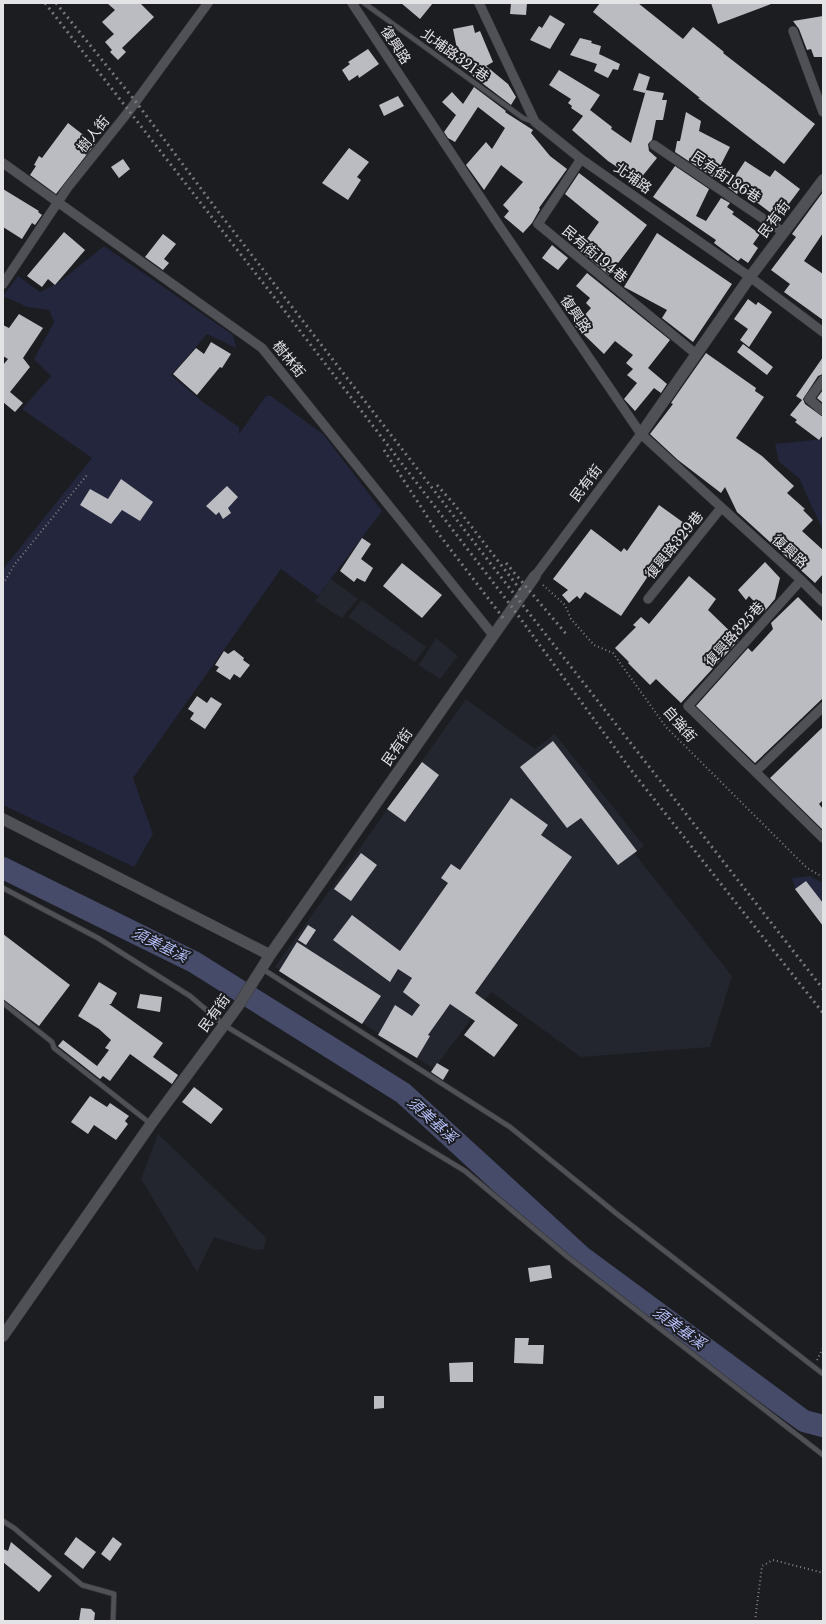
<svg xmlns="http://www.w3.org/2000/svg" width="826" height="1624" viewBox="0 0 826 1624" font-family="'Libre Baskerville','Noto Sans TC',serif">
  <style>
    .built { fill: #24262f }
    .green { fill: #23263c }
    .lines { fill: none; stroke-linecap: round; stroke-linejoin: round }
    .river { stroke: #464b6a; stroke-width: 22 }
    .building { fill: #bbbcc2 }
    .service-casing { stroke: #37383b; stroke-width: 6 }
    .minor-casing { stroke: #37383b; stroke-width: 10 }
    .tertiary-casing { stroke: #37383b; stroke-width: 12 }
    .path { stroke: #818285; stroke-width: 2; stroke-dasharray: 1 3; stroke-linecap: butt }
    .service { stroke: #505156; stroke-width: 4.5 }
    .minor { stroke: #505156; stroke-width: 9 }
    .tertiary { stroke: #505156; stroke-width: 11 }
    .rail { stroke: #77787b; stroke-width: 3; stroke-dasharray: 2 4; stroke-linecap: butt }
    .labels { text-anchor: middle; stroke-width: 4; stroke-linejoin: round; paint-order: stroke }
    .street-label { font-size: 14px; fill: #e3e3e6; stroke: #1c1d21 }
    .water-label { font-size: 15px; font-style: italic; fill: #b5bef8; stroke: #1c1d21 }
  </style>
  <rect width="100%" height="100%" fill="#1c1d21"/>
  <path class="built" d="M331 579 358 599 342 618 315 601Z
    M362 600 426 647 415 662 348 617Z
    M436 638 458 656 440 679 419 665Z
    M466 699 535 749 555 734 644 846 634 853 732 976 710 1047 581 1057 491 992 434 1069 275 967Z
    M158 1134 266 1238 264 1249 255 1250 214 1237 197 1272 141 1179Z"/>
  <path class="green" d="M104 246 233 335 236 348 207 334 171 375 204 403 239 427V434L266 396H271L324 435 382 511 318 596 281 569 133 778 153 834 134 867 3 805V569L92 458 22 409 51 376 34 359 54 322 49 310 27 307 3 296 18 276 40 292 58 283Z
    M823 439V531L799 478 779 462 775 444Z
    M810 876 823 883V903L806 881 795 889 792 878Z"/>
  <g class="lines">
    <path class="river" d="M3 868 194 962 403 1093 582 1257 804 1421 823 1426"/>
  </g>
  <path class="building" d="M107 3H140L154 17 122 48 126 52 118 60 110 52 112 50 105 42 114 34 102 22 115 10Z
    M401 3H433L420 19Z
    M511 3H527L526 15 510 14Z
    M600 3H638L683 39 693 27 724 52 723 53 815 124 784 164 698 98H700L593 12Z
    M711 3H771V4L718 24Z
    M550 15 565 24 550 49 530 40 539 26 542 28Z
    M823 16V57H814L811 49 807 50 799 29 793 21Z
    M473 25 475 33 480 31 493 62 486 66 508 84 516 97 511 105 453 61 459 59 453 29Z
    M580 38 592 41 591 43 601 46 599 54 620 64 618 70 613 69 608 78 594 71 597 64 570 55Z
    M368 49 379 64 359 78 358 75 349 81 342 70 350 64 348 62Z
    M559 70 600 95 590 110 612 127 611 129 631 143 646 90 664 93 662 100H667L663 120H656L652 140 648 144 649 151 657 158 640 179 623 165 620 169 608 161 572 130 583 116 571 108 572 106 568 103 571 99 549 85Z
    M639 73 650 77 645 93 633 90Z
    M474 87 506 111 505 112 533 130 531 133 550 156 567 169 539 208 540 209 532 223 523 233 504 217 509 211 503 205 523 182 501 165 484 190 466 165 486 142 492 149 505 128 478 107 455 142 448 138 444 132 456 115 442 102 452 92 463 104Z
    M398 96 404 106 384 116 379 105Z
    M686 112 701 121 699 131 730 147 714 178 675 152 677 141H680Z
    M68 123 95 144 56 194 30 175 36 166 34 165 39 156 42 158Z
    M349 148 369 162 357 177 361 180 348 200 322 183Z
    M123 159 130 169 119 178 111 167Z
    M745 161 770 177 775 170 800 189 788 205 781 199 771 213 743 192 739 190 737 194 728 187Z
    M675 166 709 189 696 216 706 221 721 198 730 203 727 207 734 212 732 214 760 234 753 244 758 248 748 263 741 258 738 261 714 243 716 240 653 197Z
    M579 173 647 225 609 275 579 250 599 222 565 194Z
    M3 189 39 211 38 212 42 215 35 225 32 223 22 239 3 227Z
    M823 192V233L804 261 823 274V320L784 292 790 284 771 270 796 237 792 234Z
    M64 232 85 250 55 285 48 279 42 287 27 276Z
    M657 233 732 284 693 342 662 318 667 310 624 287Z
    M163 234 176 244 164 259 169 263 163 270 145 257Z
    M552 245 568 258 558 270 542 258Z
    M587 273 670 340 648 368 667 384 661 393 654 388 635 411 624 399 637 383 627 375 633 369 626 363 633 355 615 341 604 354 575 326 591 308 586 303 590 298 576 286Z
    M748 299 756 305 758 302 772 312 749 347 740 340 748 329 734 319Z
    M19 314 43 328 23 358 30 367 10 392 23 403 15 412 3 402V365L8 359 3 356V325L9 328Z
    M211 342 231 354 222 368 220 367 197 395 173 374 196 348 204 354Z
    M743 344 773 367 767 375 737 352Z
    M706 353 756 388 755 391 764 397 736 438 762 456 794 486 787 493 805 509 803 510 813 520 802 531 823 550V574L815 583 737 512 725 487 721 493 678 460 650 434 673 404 671 403Z
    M823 357V374L818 376 803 399 805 404 823 417V435L819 440 795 422 797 420 790 415 802 400 796 396Z
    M823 390V403L817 398Z
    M121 479 153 502 140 521 122 510 111 524 80 505 90 489 108 499Z
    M227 486 238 497 228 508 231 513 223 519 219 512 216 515 206 506Z
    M659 505 684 523 621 616 585 592 580 599 577 596 569 603 562 595 568 590 553 579 591 529 621 552 624 548 627 551Z
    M362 538 371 544 361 559 373 568 365 582 357 578 354 582 340 571Z
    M765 562 780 578 775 599 764 612 749 596 746 600 738 590Z
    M402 563 442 595 422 618 383 586Z
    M689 576 716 599 708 610 739 640 681 703 656 679 650 685 628 663 629 662 615 648 636 627 633 625 641 617 649 624Z
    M798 597 823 622V698L755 763 696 706 748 648 752 652 764 639 773 629 771 623Z
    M234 650 244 658 243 660 250 665 240 678 234 674 230 680 216 671 219 667 215 665 224 651 228 654Z
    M197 696 207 703 211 697 222 704 205 729 190 719 194 713 188 709Z
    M823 727V800L819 804 823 809V830L770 778Z
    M553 741 637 851 618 865 581 818 567 828 520 767Z
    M422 762 439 775 405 822 387 809Z
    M511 798 548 825 541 835 572 857 475 993 518 1025 494 1057 464 1035 475 1021 450 1004 428 1035 430 1036 417 1058 378 1035 395 1005 412 1016 420 1005 403 992 412 978 398 969 390 982 333 940 352 915 400 951 448 883 441 878 451 864 460 870Z
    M361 853 377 865 351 901 334 889Z
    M806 881 823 903V926L795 889Z
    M308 925 316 930 306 945 298 940Z
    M3 934 70 985 39 1026 3 999Z
    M297 942 381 996 362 1024 279 971Z
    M99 982 117 993 111 1004H109L163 1043 153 1057 178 1075 172 1084 130 1054 110 1081 103 1076 100 1079 58 1046 63 1040 97 1066 109 1050 105 1048 111 1040 99 1029 78 1016Z
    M140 994 162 997 160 1012 137 1008Z
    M437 1063 449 1070 443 1080 431 1072Z
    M194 1087 223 1109 211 1124 182 1102Z
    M90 1096 107 1107 110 1103 129 1116 125 1121 128 1124 116 1140 94 1125 88 1134 71 1122Z
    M550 1265 552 1278 530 1282 528 1268Z
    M515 1338H529L528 1345H544L543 1364 514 1363Z
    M473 1362V1382H450L449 1363Z
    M374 1396H384V1408L374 1409Z
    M76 1537 96 1552 83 1569 64 1554Z
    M113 1537 122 1544 110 1561 101 1554Z
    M11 1542 52 1576 39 1592 3 1562V1549L8 1551Z
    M81 1608 91 1609 95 1613 94 1621H79Z"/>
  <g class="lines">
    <g class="service-casing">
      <path id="service" d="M364 3 523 118 534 122
        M3 888 98 938 190 996 224 1025 465 1171 569 1258 823 1455
        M261 968 510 1127 617 1214 823 1374
        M3 1003 52 1042 54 1048 151 1124
        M3 1521 14 1528 82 1585 114 1594 113 1621"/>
    </g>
    <g class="minor-casing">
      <path id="minor" d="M352 3 500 227 641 434 801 580 823 602
        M479 3 535 122 581 159 750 277 823 332
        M793 31 823 112
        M654 145 783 232
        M581 159 538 224 696 354
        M3 163 262 348 493 635
        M3 284 68 187 129 111 208 3
        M823 380 809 399 823 411
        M535 576 641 434
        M801 580 688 706 823 838
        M648 599 721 508
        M756 771 823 707"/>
    </g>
    <g class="tertiary-casing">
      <path id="tertiary" d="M641 434 750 277 823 180
        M3 819 270 955
        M3 1336 151 1124 238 1006 270 955 535 576"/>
    </g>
    <path class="path" d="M3 584 15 564 87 475
      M543 585 565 605 571 619 594 645 613 653 666 727 807 868 823 877
      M817 1360 823 1348
      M755 1621 762 1566 773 1560 823 1573"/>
    <use href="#service" class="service"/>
    <use href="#minor" class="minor"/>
    <use href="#tertiary" class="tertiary"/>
    <path class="rail" d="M45 3 274 297 512 607 631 770 823 1013
      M56 3 136 102 217 210 518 599 823 989
      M384 450 438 533 504 619
      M437 485 454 504 522 592
      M506 563 567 635"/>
  </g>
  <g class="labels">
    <g class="street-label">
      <text transform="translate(396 45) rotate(57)" y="5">復興路</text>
      <text transform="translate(455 55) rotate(36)" y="5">北埔路321巷</text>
      <text transform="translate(93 134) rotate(-51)" y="5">樹人街</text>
      <text transform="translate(726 177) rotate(34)" y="5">民有街186巷</text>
      <text transform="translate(633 178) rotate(35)" y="5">北埔路</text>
      <text transform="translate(774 219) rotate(-53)" y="5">民有街</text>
      <text transform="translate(595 254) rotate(40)" y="5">民有街194巷</text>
      <text transform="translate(576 314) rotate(56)" y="5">復興路</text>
      <text transform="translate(289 359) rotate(51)" y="5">樹林街</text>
      <text transform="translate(586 483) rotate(-53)" y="5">民有街</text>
      <text transform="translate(674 545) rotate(-51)" y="5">復興路329巷</text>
      <text transform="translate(790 551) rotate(42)" y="5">復興路</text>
      <text transform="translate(734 634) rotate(-48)" y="5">復興路325巷</text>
      <text transform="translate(680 724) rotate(49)" y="5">自強街</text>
      <text transform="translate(397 747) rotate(-55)" y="5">民有街</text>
      <text transform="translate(214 1013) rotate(-54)" y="5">民有街</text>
    </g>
    <g class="water-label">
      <text transform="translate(160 945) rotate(26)" y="5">須美基溪</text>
      <text transform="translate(432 1120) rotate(42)" y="5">須美基溪</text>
      <text transform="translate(679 1328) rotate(36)" y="5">須美基溪</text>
    </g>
  </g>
  <rect width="826" height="1624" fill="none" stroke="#e3e3e6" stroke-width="8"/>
</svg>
